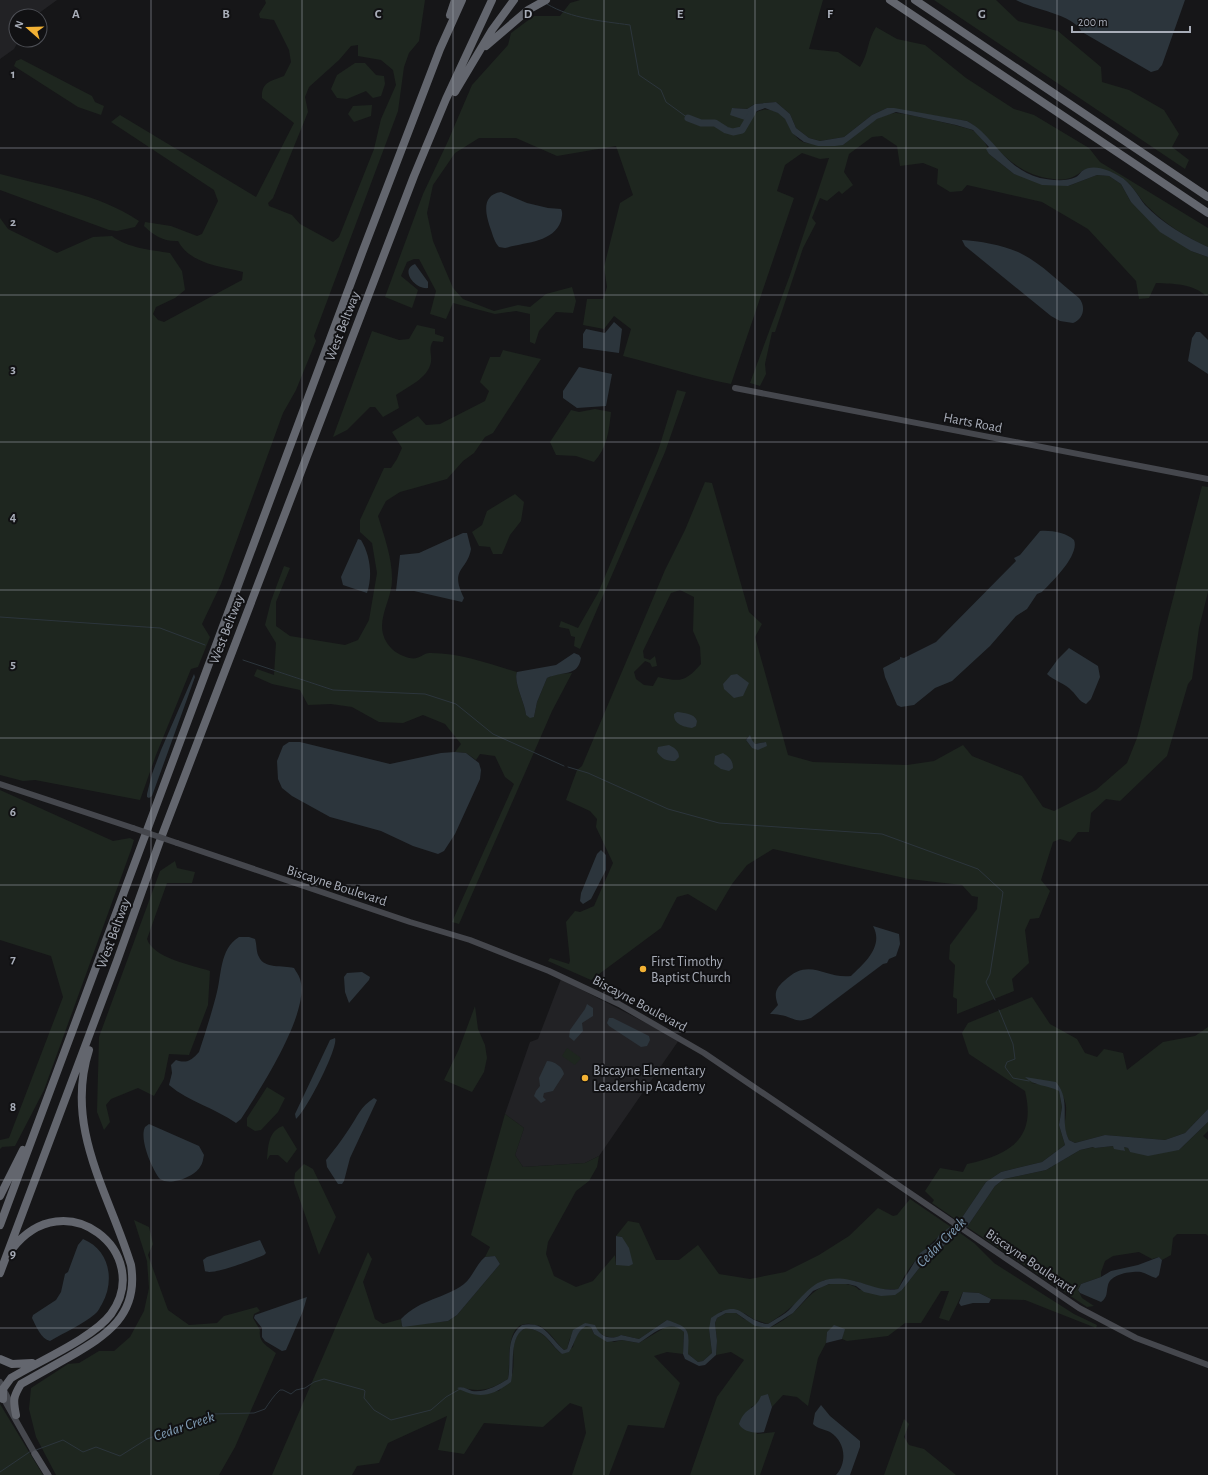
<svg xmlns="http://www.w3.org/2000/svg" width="1208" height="1475" viewBox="0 0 1208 1475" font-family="'Alegreya Sans',sans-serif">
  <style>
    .built { fill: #222225 }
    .green { fill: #1e261f; fill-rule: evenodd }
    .water { fill: #2c353c }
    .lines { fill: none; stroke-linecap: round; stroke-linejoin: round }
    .stream { stroke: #2c353c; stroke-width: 1 }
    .river { stroke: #2c353c; stroke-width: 7 }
    .secondary { stroke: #45474d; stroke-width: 6 }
    .primary { stroke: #53555c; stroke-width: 7 }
    .highway { stroke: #63666e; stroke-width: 8 }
    .secondary-bridge { stroke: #45474d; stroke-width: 6 }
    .grid { fill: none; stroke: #a8adb8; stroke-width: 1; stroke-opacity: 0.55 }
    .poi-dot { fill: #f2b134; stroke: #111113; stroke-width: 1.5 }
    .labels { text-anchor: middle; stroke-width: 4; stroke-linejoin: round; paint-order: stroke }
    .street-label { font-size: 14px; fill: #a8adb8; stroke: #111113 }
    .poi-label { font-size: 14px; fill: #a8adb8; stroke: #111113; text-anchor: start }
    .water-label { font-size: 15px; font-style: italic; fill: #7f9bb3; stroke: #111113 }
    .grid-label { font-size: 13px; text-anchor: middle; font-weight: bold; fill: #a8adb8; stroke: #111113; stroke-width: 4; stroke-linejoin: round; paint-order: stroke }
  </style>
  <rect width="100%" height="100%" fill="#161618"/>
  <path class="built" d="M0 0H57L35 16H16V40H19L14 49 0 59Z
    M561 979 679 1040 599 1156 585 1163 523 1167 515 1155 524 1128 505 1114 530 1042 538 1039Z"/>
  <path class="green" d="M265 0H425L419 41 409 53 404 67 398 111 314 336 316 341 296 390 283 413 221 584 202 624 210 637 198 667 191 669 156 755 140 800 35 780 23 781 0 775V218L8 229 57 253 93 237 112 236C127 248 152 250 170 253L182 271 185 290 175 298 156 307 153 314 158 320 164 322 242 280 243 272C220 266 190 264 178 241 164 242 153 235 144 226L145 222 171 226 197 236 202 234 218 201 214 190 111 122 120 115 256 197 294 123 262 98C261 82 271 81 284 76L291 62 289 50 274 20 260 18 259 14 266 3ZM358 45V56L381 60 393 70 396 85 381 119 374 149 339 237 333 242 300 224 292 215 269 206 268 203 273 198 308 112 305 97 309 87 339 60 351 46Z
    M580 0H823L809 49 838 52 860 67C869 53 867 41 876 27L897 39 925 45 966 78 1014 109 1034 115 1089 148 1100 162 1208 228V247C1185 237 1164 223 1147 206 1138 197 1133 185 1122 178 1116 173 1092 172 1083 170 1075 178 1065 181 1053 179 1025 176 1008 161 989 141 982 133 976 126 967 121L887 108 872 115 844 137 820 141 809 138 796 128 790 114 776 102 755 104 747 109 732 108 751 116C761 106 777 108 786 120 792 128 793 137 803 142 811 145 834 144 843 145 858 133 875 115 895 113 900 112 967 127 972 130 980 134 989 146 989 154L1014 174 1068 186 1097 175 1109 176 1121 184 1131 202 1191 251 1208 257V294L1206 296C1192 283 1174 284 1156 283L1149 298 1139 299 1136 281 1088 229 1042 202 967 185 962 191 950 192 937 184 938 169 923 163 900 166 897 146 882 136 872 137 849 154 844 172 853 185 842 194 839 191 827 201 820 198 812 218 816 223 803 248 775 332H772L765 364 766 374 760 386 750 383 790 275 829 158 820 159 802 153 785 165 777 191 794 198 731 384C695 377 660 365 623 356L631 329 614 316 604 329 583 325 587 299H603L607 287 604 267 620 203 633 195 616 146 557 156 516 138H479L455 153 433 185 427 213 433 241 453 288 463 299 494 311 518 305 530 307 546 294 572 287 576 301 573 313 556 312 539 331 535 344 530 342V314L516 311 495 314 453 303 446 319 430 314 436 291 419 259H414L407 262 401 276 418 290 412 308 385 297 423 194 448 141 472 85 508 45 511 33 534 16H560L570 3Z
    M934 0H996L1018 21 1058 31 1101 67 1102 82 1129 90 1164 110 1179 134 1172 147 1189 160 1185 169Z
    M21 59 92 96 95 102 104 106 101 115 78 107 14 66 16 61Z
    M355 63H365L376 75 384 76 385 84 381 96 373 98 366 91 347 99 337 98 331 89 337 75Z
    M372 105 371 116 354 122 348 114 353 106Z
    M0 174C47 187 98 193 139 221L135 227 117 231 109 230 0 190Z
    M417 325 435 329V334L444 337 443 342 433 341C428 349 432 353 431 362 428 378 409 386 396 395L399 408 383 417 375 407H370L347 430 333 437 372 331 399 340 409 339Z
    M503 350 541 359 493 433 485 437 474 453 463 461 447 479 400 492 386 501 378 516C384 536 392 557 392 578 393 600 373 622 387 643 392 650 397 654 406 657 420 662 422 652 431 653 460 653 490 664 517 672 513 682 525 703 526 715L534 717 537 702 547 678 556 674 572 673 552 711 459 924 452 922 514 784 505 777 495 756 480 754 476 760 466 753 455 752 461 744 445 724 423 715 403 723 379 722 352 707 331 704 308 705 300 690 272 684 254 676 257 669 274 675 276 643 265 625 271 601 284 566 290 568 276 602V626L290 636 345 645 358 640 369 620 377 573 372 543 360 532V520L384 468H391L397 459 402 448 392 432 418 416 426 425 440 424 485 401 489 391 480 382 490 357H500Z
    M677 390 686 392 665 452 580 649 574 646 575 637 571 636 569 629 559 627 561 621 578 628 598 593 658 451Z
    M595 409 611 412C609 431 607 448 594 462L576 456 556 455 550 442 571 410 579 412Z
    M705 482 712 483 749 612 762 624 755 637 788 755 813 762 907 765 934 761 963 745 972 756 1022 776 1043 807 1054 811 1096 790 1127 763 1137 738 1202 486 1208 487V592L1199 628 1192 679 1188 684 1167 756 1120 801 1106 799 1091 813 1089 832H1078L1070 842 1060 839 1053 842 1041 880 1050 891 1039 918 1030 919 1025 930 1029 963 1012 979 1014 991 957 1014V999L953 997 955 965 949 959 950 945 977 909 978 897 972 896 962 885 909 879 773 849 747 865 732 884 716 911 688 894 677 897 661 928 591 980 548 961 550 958 569 964 570 961 566 922 575 911 580 912 594 906 613 863 596 827 597 819 590 811 566 800 577 770 582 766 665 570 685 530ZM680 590 694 597 693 631 700 647 701 664C685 682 681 682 658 677L653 686 644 685 636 679 634 672 645 661 650 663 652 667 657 666 655 656 650 660 644 658 643 651 671 593ZM747 737 755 744 766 742 752 748 746 740Z
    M515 494 524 502 521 521 510 535 502 554H493L490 547 479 546 472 532 482 525 487 511Z
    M0 790 113 841 130 838 134 840 131 850 44 1090 15 1146 2 1147 0 1149V1140L9 1138 63 997 51 956 0 940Z
    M175 861 177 868 195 872 192 883H167L147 939C153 958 192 965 210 971L208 1005 189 1055 169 1054 164 1079 154 1096 138 1088 111 1099 106 1105 110 1122 104 1130 97 1112 99 1037 160 871Z
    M1032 997 1050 1024 1077 1039 1085 1053 1097 1057 1104 1049 1123 1053 1127 1070 1163 1042 1195 1036 1208 1027V1109L1185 1133 1165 1140 1105 1135 1075 1143 1069 1140C1061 1124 1067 1121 1066 1106 1065 1098 1059 1089 1056 1082L1031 1083 1048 1085 1059 1091 1062 1107 1059 1125 1065 1145 1042 1162 1001 1172 986 1182 961 1219 958 1221 932 1203 934 1200 925 1191 940 1168 963 1172 967 1164C1008 1155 1037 1140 1025 1091L969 1054 962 1033 968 1023Z
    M475 1006 478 1029 485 1045 487 1058 484 1072 472 1092 444 1080 459 1049Z
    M567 1048 581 1058 575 1065 562 1056Z
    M267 1087 285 1098 278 1112 261 1130 255 1131 247 1126V1118Z
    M505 1114 524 1128 515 1155 523 1167 585 1163 599 1156 597 1167 589 1181 576 1191 548 1242 546 1254 554 1276 576 1287 593 1281 615 1255 616 1265 622 1237 616 1236 628 1221 639 1223 656 1260H679L698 1245 719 1274 750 1279 785 1272 819 1255 849 1236 878 1208 893 1216 897 1215 910 1199 951 1227C935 1238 918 1255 907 1272 903 1277 901 1284 898 1289H878L855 1281 824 1280 784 1313 768 1324 753 1319 744 1313 721 1311 709 1329 712 1353 703 1361 698 1362 688 1354 687 1331 667 1320 639 1339 621 1335C608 1343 596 1330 585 1323L570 1338 567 1349 564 1350C556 1343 550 1331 540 1326 537 1325 533 1325 530 1324 504 1321 511 1363 508 1379 490 1390 480 1393 460 1387L470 1392 499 1391C503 1385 513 1377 513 1370 515 1357 509 1335 526 1328 547 1331 548 1343 562 1354L573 1347C575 1337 577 1332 586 1326L591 1327 594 1334 614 1342 622 1340 639 1343 669 1325 678 1327 684 1332 683 1354 667 1352 654 1356 680 1383 664 1428 628 1425 609 1475H572L586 1433 582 1407 570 1403 543 1427 484 1423 464 1454 438 1450 447 1416 388 1443 379 1463 357 1466 352 1475H272L368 1252 372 1259 363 1282 375 1319 383 1324 401 1319 402 1326 448 1321 457 1315 500 1264 495 1256 485 1257 490 1247 471 1235Z
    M1208 1122V1131L1203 1136 1208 1140V1236L1206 1234H1177L1173 1238 1171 1255 1162 1260 1159 1257 1152 1259 1139 1252 1113 1256 1105 1261 1101 1272V1277L1081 1284 1078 1290 1082 1298 1094 1306 1087 1307 967 1227 995 1186 1004 1179 1046 1170 1080 1150 1094 1147 1095 1148 1113 1146 1124 1151V1147L1128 1148 1130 1152 1179 1150Z
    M283 1126 297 1149 287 1163 278 1155H270L267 1160C268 1147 268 1131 283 1126Z
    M304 1164 313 1169 336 1217 319 1255 294 1183 295 1173Z
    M134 1220 149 1227 153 1244 148 1255 168 1310 189 1325 217 1323 224 1316 257 1307 260 1311 254 1314 253 1318 260 1330C258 1342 267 1346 276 1353L235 1447 219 1475H56L36 1437 29 1409 31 1388 68 1364 79 1363 99 1351H114L130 1337 144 1311 149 1288 147 1261Z
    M960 1233 974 1243 994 1263 1074 1314 1097 1325 1096 1328 1025 1300 991 1299 979 1293 963 1292 949 1321 939 1318 949 1291H941L921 1323H905L888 1336 847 1341 842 1339 844 1329 827 1332 826 1343 818 1358 808 1406 797 1397 783 1395 772 1407 768 1394 758 1405 751 1407 757 1434 775 1432 760 1475H690L717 1397 744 1360 731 1352 716 1355 717 1341 715 1323 717 1318 726 1313H736L744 1319 769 1328C778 1324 789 1317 797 1309 812 1294 821 1280 846 1284 851 1285 856 1286 859 1290H902L924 1262Z
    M0 1404 43 1475H0Z
    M904 1419 909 1424 904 1437 909 1445 924 1449 956 1475H884Z"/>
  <path class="water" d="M1016 0H1185L1162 65 1158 70 1151 72 1082 32C1073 14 1034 10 1016 0Z
    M776 102 790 114 796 128 809 138 820 141 844 137 872 115 887 108H894L967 121C994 135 1003 168 1040 178 1051 180 1065 182 1076 177 1078 176 1080 173 1082 171 1093 163 1109 170 1119 176 1131 182 1137 195 1145 205 1162 223 1186 237 1208 247V257L1191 251 1160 232 1131 202 1121 184 1109 176 1097 175 1068 186 1042 185 1014 174 989 154 986 149 989 147 973 130 956 125 896 112 877 119 843 145 835 146H818L804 142 792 133 785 119 778 113 765 108 757 111 748 121 730 115 732 108 747 109 755 104Z
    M501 192 527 203 548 208 561 209C563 213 562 216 561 221 553 243 525 242 505 248L499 247C495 243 493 236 491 230 486 216 480 195 501 192Z
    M962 240C980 241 1003 245 1020 253 1041 263 1060 283 1079 298 1086 306 1084 319 1073 323L1060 321 1051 316 965 246Z
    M415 264 428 282V288C416 290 399 270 415 264Z
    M614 322 622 329 619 353 583 348V334L586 329 605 333Z
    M1196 332H1200L1208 340V374L1188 361 1192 338Z
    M579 367 612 374 606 406 577 408 563 398V391Z
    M1040 531C1051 530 1067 533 1074 540 1080 555 1052 582 1042 592L1037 594 1027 609 1016 616 990 646 952 681 935 688 914 705 901 707 897 705 885 677 883 668 900 659V657L904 658 936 642 1016 561 1014 558 1020 555Z
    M463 533H467L471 549C467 572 449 568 464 598L462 602 414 591H396L400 555 419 553Z
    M358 539 361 540C370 555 373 575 367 593L343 585 341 577Z
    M1069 648 1098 666 1100 677 1091 699 1086 704C1079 701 1077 696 1072 691 1065 683 1054 681 1047 674L1058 659Z
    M574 653 579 655 581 658C578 677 562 671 547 678L537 702 534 717 530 718 526 715C525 703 513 682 517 672L556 665Z
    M194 674 195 677 152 796 149 798 147 797V794L152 774 161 750Z
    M737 674 749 683 743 696 734 698 724 689 723 684 731 675Z
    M677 712C684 713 694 713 697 721L696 726 692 728C684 727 673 724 674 714Z
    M750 735 752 740 755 744 766 742 767 746 758 750 752 748 746 740Z
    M289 742H300L390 764 441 753 455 752 466 753 479 763 481 770 480 779 455 834 444 851 438 854 413 846 381 831 330 817 292 796 282 788 278 779 277 761 283 746Z
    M669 745C675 748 679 751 679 757L675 761C666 761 662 759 657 752L658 747Z
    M723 753C729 757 733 760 733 768L729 771 721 769 714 764 715 756Z
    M601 850 606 855V870L591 899 583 904 580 901 581 893 597 854Z
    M873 926 899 934 900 944 896 956 889 959 887 963 883 964 811 1018C795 1024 794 1017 780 1015 777 1014 774 1014 770 1014L778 1005C774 994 775 989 784 981 810 956 823 979 851 976 865 963 884 946 873 926Z
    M239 937H249L255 939C257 945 256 952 259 957 264 969 283 965 294 968 296 972 299 975 300 979 311 1012 259 1091 241 1119L236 1123C215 1108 189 1102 169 1085L172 1073 171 1065 176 1060C187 1064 192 1060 199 1052 205 1034 211 1015 216 996 222 976 219 949 239 937Z
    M362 972 370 977 369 980 349 1003 345 992 344 977 347 973Z
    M587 1004 593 1008V1016L582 1023 583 1031 574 1041 569 1037 570 1030 585 1009Z
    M609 1018H613L649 1036 650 1040 647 1046 641 1047 609 1026 607 1023Z
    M335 1038C339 1047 305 1113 296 1119L295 1114 330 1040Z
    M547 1061C554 1061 563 1067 564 1074L553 1091 544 1093 543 1097 546 1100 541 1103 534 1096 536 1091 540 1086 539 1078Z
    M1025 1077 1056 1082C1072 1102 1059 1119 1069 1140L1075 1143 1105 1135 1165 1140 1185 1133 1208 1109V1122L1179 1150 1148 1156 1130 1152 1128 1148 1124 1147 1125 1151 1114 1149 1113 1146 1095 1148 1093 1147 1080 1150 1046 1170 1004 1179 995 1186 967 1227 924 1262 902 1290 895 1295 881 1296 864 1292 856 1286 848 1284H829L813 1291 793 1313 769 1328 755 1326 736 1313H726L717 1318 715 1323 717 1341 716 1355 705 1365 699 1366 685 1359 683 1354 684 1332C669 1318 653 1334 639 1343L622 1340 607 1342 594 1334 591 1327 586 1326C575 1333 576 1342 569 1352L562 1354C548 1342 547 1331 526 1328 508 1335 515 1367 511 1382 491 1397 478 1399 457 1388 462 1386 467 1389 472 1391 485 1393 498 1385 508 1379 512 1360 504 1339 522 1325 545 1321 549 1337 564 1350L567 1349 573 1330 585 1323 595 1325C599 1336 610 1341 621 1335L639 1339 667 1320C691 1328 689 1330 688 1354L698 1362 703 1361 712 1353 709 1329 711 1318C742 1296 741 1321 768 1324 775 1319 785 1315 791 1308 810 1288 819 1274 850 1280 867 1283 880 1292 898 1289L920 1253 935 1242 939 1235 961 1219 986 1182 1001 1172 1042 1162 1065 1145 1059 1125 1062 1107 1059 1091C1047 1085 1034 1086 1025 1077Z
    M374 1098 377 1100 350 1158 344 1181 342 1184H338L327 1167 326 1160C334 1150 342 1140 349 1129 358 1116 360 1107 374 1098Z
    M149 1124 199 1146 204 1155C203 1159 203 1163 200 1167 194 1177 170 1186 160 1179 152 1169 139 1139 145 1127Z
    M616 1236 622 1237 629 1248 633 1264 629 1266 616 1265Z
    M83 1239C110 1250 115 1281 102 1304 100 1307 98 1312 95 1314 82 1325 65 1332 50 1341 41 1339 36 1326 32 1318L33 1315 56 1300 61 1292 65 1274 68 1272 78 1245Z
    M260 1240 266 1253 264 1255C255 1259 212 1276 205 1271L203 1260 207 1257Z
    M495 1256 500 1264 457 1315 448 1321 403 1327 402 1326 401 1319C422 1298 444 1299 464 1284 473 1277 476 1264 485 1257Z
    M1159 1257 1162 1260 1159 1275 1156 1278C1151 1277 1146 1273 1141 1272 1131 1271 1111 1274 1108 1285 1106 1293 1108 1297 1101 1302L1080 1293 1078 1290 1081 1284 1101 1277 1111 1271 1138 1265Z
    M963 1292 979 1293 991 1299 989 1303H973L961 1306 959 1303Z
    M307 1297 303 1311 286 1350 282 1351 265 1341 262 1337V1328L254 1318 255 1315Z
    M834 1325 845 1329 842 1339 826 1343 827 1332Z
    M768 1394 772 1407 764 1432C756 1434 743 1432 739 1424 745 1406 755 1411 761 1396Z
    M821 1405 830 1416 860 1441V1447L850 1475H836C848 1462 845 1441 830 1432 824 1429 818 1429 813 1424L815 1413Z"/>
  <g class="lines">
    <path class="stream" d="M547 4C572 19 602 21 630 25L639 75 661 90 666 102 688 118
      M0 617 160 628 205 645
      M243 660 333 690 425 694 456 704 493 734 564 766
      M568 767 588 773 668 809 719 823 882 834 978 869 1003 892 990 974 986 982 995 1000
      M999 1010 1013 1044 1015 1059 1007 1062 1005 1067 1013 1078 1029 1081
      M36 1450 63 1440 83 1452 96 1447 120 1456 147 1439 212 1414 254 1413 265 1409C269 1403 274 1395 280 1390H283L291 1394 296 1390 305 1388 314 1382 324 1379 364 1390 365 1391 364 1398 374 1410 391 1420 431 1410 446 1397 460 1389
      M0 1472 31 1451"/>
    <path class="river" d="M688 118 701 123H715L726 130 733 132 742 130 752 113"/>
    <path class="secondary" d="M735 388 1208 479
      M0 784 133 828
      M177 843 410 922 470 940 549 971 619 1004 704 1053 1079 1308 1136 1338 1208 1365
      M0 1382 11 1404
      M2 1396 35 1454"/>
    <path class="primary" d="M35 1454 48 1475"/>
    <path class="highway" d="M890 0 1208 213
      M915 0 1208 197
      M450 15 455 0
      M486 46 528 10 546 0
      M455 92 492 30 514 0
      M0 1196 23 1150
      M0 1225 362 253 440 49 462 0
      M0 1273 117 961 161 838 414 176 446 99 492 0
      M0 1359 12 1364 32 1363
      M3 1399V1389L11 1378C39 1361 93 1338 111 1314 155 1253 65 1180 12 1249
      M16 1415C13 1400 13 1397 21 1384 37 1375 53 1366 69 1357 107 1335 139 1315 131 1265 109 1193 64 1128 89 1050"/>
    <path class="secondary-bridge" d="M133 828 177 843"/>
  </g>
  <path class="grid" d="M151 0V1475M302 0V1475M453 0V1475M604 0V1475M755 0V1475M906 0V1475M1057 0V1475M0 148H1208M0 295H1208M0 442H1208M0 590H1208M0 738H1208M0 885H1208M0 1032H1208M0 1180H1208M0 1328H1208"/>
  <g class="poi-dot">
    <circle cx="643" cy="969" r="4"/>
    <circle cx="585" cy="1078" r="4"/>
  </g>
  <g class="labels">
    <g class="street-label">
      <text transform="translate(342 326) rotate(-69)" y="5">West Beltway</text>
      <text transform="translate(973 422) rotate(11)" y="5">Harts Road</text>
      <text transform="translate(226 629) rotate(-69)" y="5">West Beltway</text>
      <text transform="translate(337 885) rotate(18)" y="5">Biscayne Boulevard</text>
      <text transform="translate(113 933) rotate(-70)" y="5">West Beltway</text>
      <text transform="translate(640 1003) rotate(28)" y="5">Biscayne Boulevard</text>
      <text transform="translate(1031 1261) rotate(34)" y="5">Biscayne Boulevard</text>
    </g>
    <g class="poi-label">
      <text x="651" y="966">First Timothy<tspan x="651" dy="16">Baptist Church</tspan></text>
      <text x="593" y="1075">Biscayne Elementary<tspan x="593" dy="16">Leadership Academy</tspan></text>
    </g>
    <g class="water-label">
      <text transform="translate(941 1242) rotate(-45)" y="5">Cedar Creek</text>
      <text transform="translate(184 1426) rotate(-19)" y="5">Cedar Creek</text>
    </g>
  </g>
  <g class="grid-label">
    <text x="76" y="18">A</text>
    <text x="226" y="18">B</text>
    <text x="378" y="18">C</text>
    <text x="528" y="18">D</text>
    <text x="680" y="18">E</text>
    <text x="830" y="18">F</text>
    <text x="982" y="18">G</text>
    <text x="13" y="78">1</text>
    <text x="13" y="226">2</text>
    <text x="13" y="373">3</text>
    <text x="13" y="521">4</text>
    <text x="13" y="668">5</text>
    <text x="13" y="816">6</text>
    <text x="13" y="963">7</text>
    <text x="13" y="1111">8</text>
    <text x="13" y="1258">9</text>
  </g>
  <g transform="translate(28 28) rotate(290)"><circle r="19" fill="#111113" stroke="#4d4f55"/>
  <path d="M0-3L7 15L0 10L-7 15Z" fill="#f2b134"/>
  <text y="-6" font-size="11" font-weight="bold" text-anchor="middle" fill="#a8adb8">N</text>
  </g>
  <path d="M1072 26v6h118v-6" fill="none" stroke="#a8adb8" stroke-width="2"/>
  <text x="1078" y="26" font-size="12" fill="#a8adb8" stroke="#111113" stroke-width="3" paint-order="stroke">200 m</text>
</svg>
